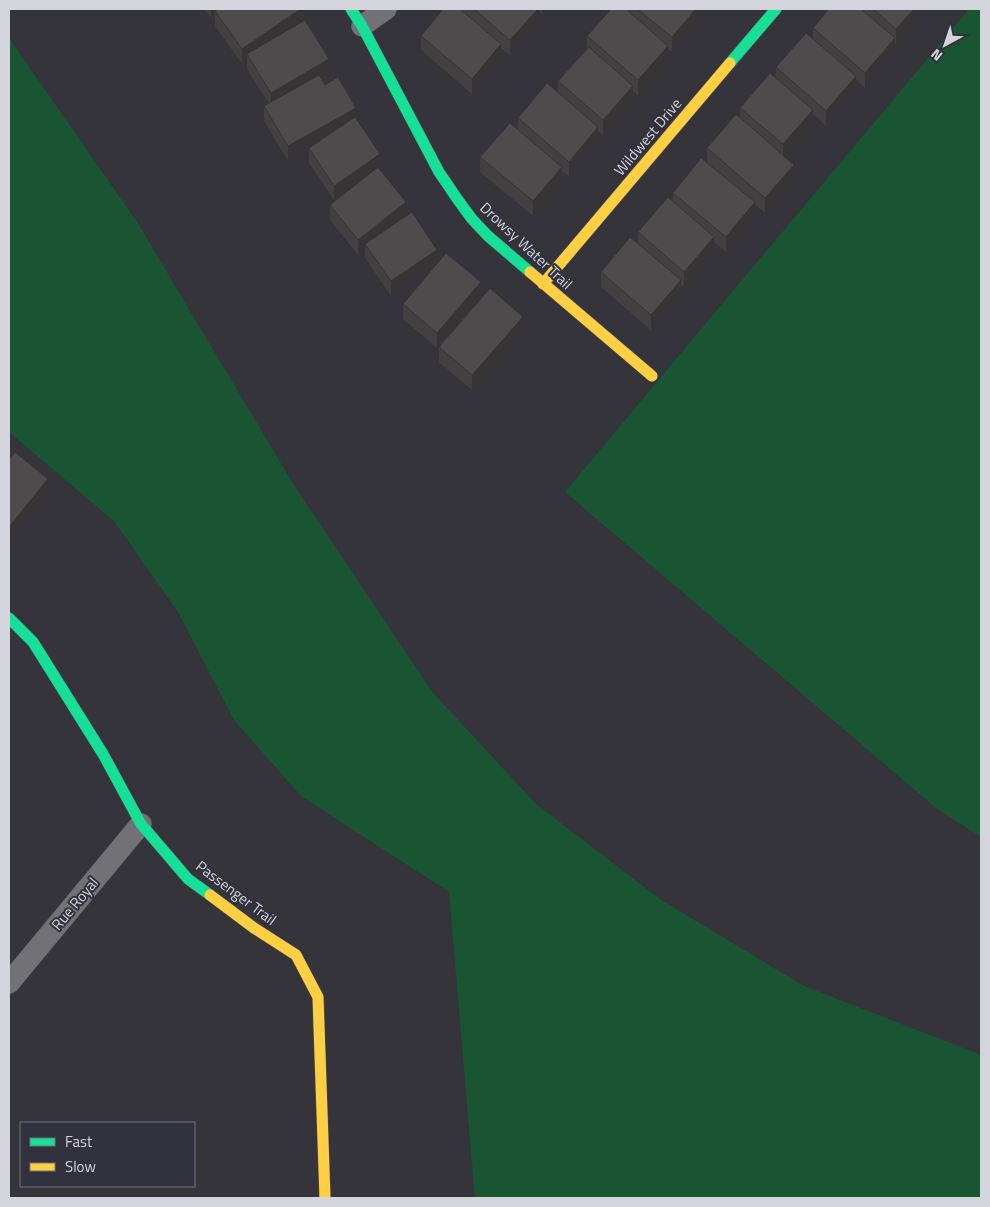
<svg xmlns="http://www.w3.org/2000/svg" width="990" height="1207" viewBox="0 0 990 1207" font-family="'Titillium Web',sans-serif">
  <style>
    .green { fill: #1a5533 }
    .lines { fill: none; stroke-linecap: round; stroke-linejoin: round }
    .street-casing { stroke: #515156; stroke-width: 22 }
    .fast-casing { stroke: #515156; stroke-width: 12 }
    .slow-casing { stroke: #515156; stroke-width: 12 }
    .street { stroke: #727276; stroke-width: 21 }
    .fast { stroke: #16e098; stroke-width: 11 }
    .slow { stroke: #ffcf43; stroke-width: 11 }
    .wall { fill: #434042 }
    .shaded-wall { fill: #373436 }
    .building { fill: #4e4b4d; stroke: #373436 }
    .labels { text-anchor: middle; stroke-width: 4; stroke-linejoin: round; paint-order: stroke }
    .street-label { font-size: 15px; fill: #d4d4dc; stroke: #32313e }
  </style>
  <rect width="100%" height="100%" fill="#35343b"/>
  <path class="green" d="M969 9H981V837L936 808 565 492Z
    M9 38 137 222 295 487 434 694 536 804 661 900 804 986 981 1055V1198H475L449 892 301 796 234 720 178 612 114 521 9 432Z"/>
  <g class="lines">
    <g class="street-casing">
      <path id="street" d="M362 26 386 9
        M9 983 141 824"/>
    </g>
    <g class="fast-casing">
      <path id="fast" d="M351 9 362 26 439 172 458 200 472 219 488 236 530 272
        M730 63 776 9
        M9 618 33 642 103 754 141 824 188 879 210 895"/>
    </g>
    <g class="slow-casing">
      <path id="slow" d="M530 272 652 376
        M543 284 730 63
        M210 895 254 928 296 955 318 997 325 1198"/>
    </g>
    <use href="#street" class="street"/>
    <use href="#fast" class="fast"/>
    <use href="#slow" class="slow"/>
  </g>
  <path class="wall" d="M204 9H297L299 23 329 74 321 79 325 85 356 118 380 169 406 216 437 263 481 297 437 348 403 319V304L434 267 391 296 365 258V250L358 255 330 220V205L343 195 334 200 309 163V149L288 161 264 121V106L269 104 247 69V60L242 64 215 26V15L211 18Z
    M443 9H546L542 13 539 11V22L510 55 501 48V59L472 94 421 50V36Z
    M611 9H701V17L672 52 668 49V61L638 95 633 91V101L603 135 598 131V142L569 176 562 171V182L533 216 480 172V157L518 129V118L558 92V81L587 48V36Z
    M829 9H926L896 44 895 43V53L865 88 856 80V91L826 126 813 114V124L785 157 794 180 765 213 755 204V217L726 252 714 242V252L684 287 681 284V295L651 330 601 287V272L638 244V232L673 202V193L707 162V148L740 118V108L776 78V67L813 39V28Z
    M523 332 472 390 439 362V347Z"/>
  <path class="shaded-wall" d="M211 9H224L215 11V15L211 18Z
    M538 9H539V22L510 55V40Z
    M542 9H546L542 13Z
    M696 9H701V17L672 52V37Z
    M914 9H926L896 44V29Z
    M299 10V25L247 54V60L242 64V49Z
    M895 38V53L865 88V73Z
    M501 44V59L472 94V79Z
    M668 46V61L638 95V80Z
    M329 59V74L271 108V93Z
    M856 76V91L826 126V111Z
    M633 86V101L603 135V120Z
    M356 108V122L288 161V146Z
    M813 110V124L783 159V144Z
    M598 127V142L569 176V162Z
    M380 154V169L334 200V186Z
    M794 165V180L765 213V198Z
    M562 167V182L533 216V201Z
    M406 202V217L365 244V250L358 255V240Z
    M755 202V217L726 252V237Z
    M714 237V252L684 287V272Z
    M437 250V265L391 296V281Z
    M681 280V295L651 330V315Z
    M481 282V297L437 348V333Z
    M523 317V332L472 390V375Z
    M48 479V494L9 542V527Z"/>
  <path class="building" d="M219 9H297L299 10 242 49 215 11Z
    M443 9H460L501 44 472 79 421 36Z
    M474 9H538L510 40Z
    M611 9H626L668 46 638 80 587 36Z
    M637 9H696L672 37Z
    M829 9H861L895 38 865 73 813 28Z
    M873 9H914L896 29Z
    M305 20 329 59 271 93 247 54Z
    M806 33 856 76 826 111 776 67Z
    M589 47 633 86 603 120 558 81Z
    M770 73 813 110 783 144 740 108Z
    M319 75 325 85 338 77 356 108 288 146 264 106Z
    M547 83 598 127 569 162 518 118Z
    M736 114 794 165 765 198 707 148Z
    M355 117 380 154 334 186 309 148Z
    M510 123 562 167 533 201 480 157Z
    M701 158 755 202 726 237 673 193Z
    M378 167 406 202 358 240 330 205Z
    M668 197 714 237 684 272 638 232Z
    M412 212 437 250 391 281 365 244Z
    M630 237 681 280 651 315 601 272Z
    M446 253 481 282 437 333 403 304Z
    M490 288 523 317 472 375 439 347Z
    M15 452 48 479 9 527V460Z"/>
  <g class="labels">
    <g class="street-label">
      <text transform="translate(648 137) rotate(-50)" y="5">Wildwest Drive</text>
      <text transform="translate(526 246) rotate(43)" y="5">Drowsy Water Trail</text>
      <text transform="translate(236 893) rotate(37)" y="5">Passenger Trail</text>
      <text transform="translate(75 904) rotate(-50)" y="5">Rue Royal</text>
    </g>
  </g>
  <rect width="990" height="1207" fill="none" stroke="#d4d4dc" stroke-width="20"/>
  <rect x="20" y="1122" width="175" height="65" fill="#32313e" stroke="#73727d"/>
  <rect x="30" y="1138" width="25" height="8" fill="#16e098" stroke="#73727d"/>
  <text x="65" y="1147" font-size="15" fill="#d4d4dc">Fast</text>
  <rect x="30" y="1163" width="25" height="8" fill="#ffcf43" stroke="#73727d"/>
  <text x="65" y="1172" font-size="15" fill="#d4d4dc">Slow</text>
  <g transform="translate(945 45) rotate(220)" stroke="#32313e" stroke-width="4" paint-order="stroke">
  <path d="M0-4L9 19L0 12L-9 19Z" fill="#d4d4dc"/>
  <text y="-8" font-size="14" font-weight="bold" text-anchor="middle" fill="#d4d4dc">N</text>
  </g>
</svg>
